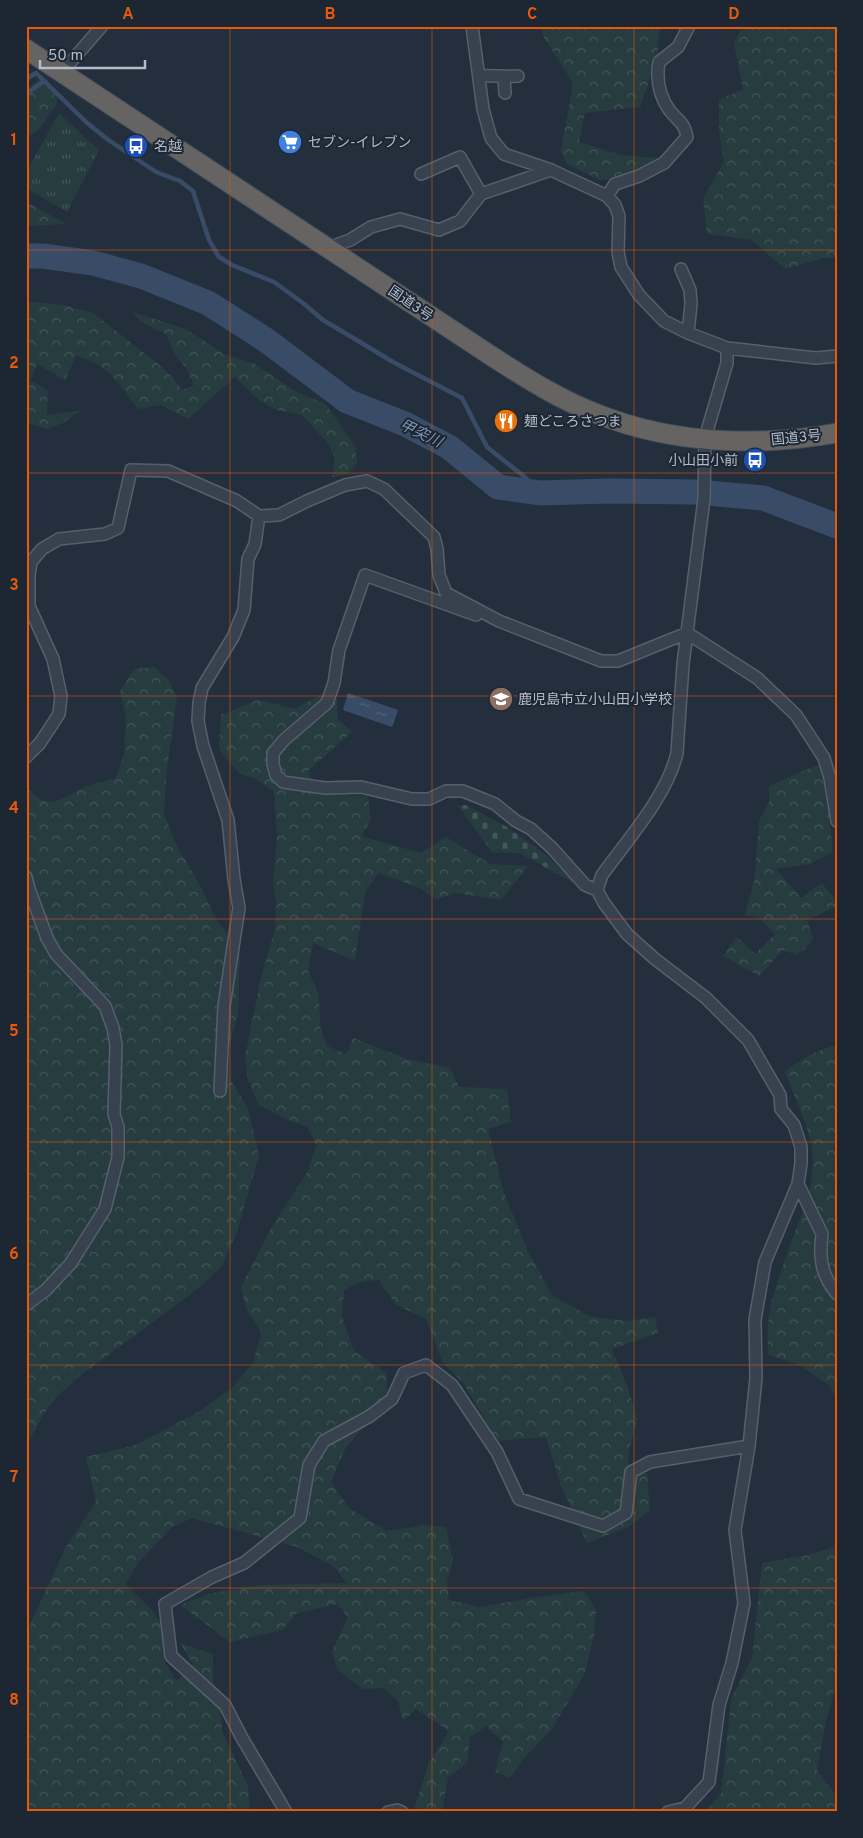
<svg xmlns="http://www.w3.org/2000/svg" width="863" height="1838" viewBox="0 0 863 1838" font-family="Overpass,'Noto Sans JP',sans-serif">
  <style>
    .forest { fill: url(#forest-crowns) }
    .cemetery { fill: url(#cemetery-stones) }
    .park { fill: url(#park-tufts) }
    .water { fill: url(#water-ripples) }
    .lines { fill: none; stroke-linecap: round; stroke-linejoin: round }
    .stream { stroke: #394c67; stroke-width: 4.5 }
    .river { stroke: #394c67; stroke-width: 25 }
    .minor-casing { stroke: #565f6c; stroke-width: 14 }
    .trunk-casing { stroke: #434c59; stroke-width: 21 }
    .minor { stroke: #38414e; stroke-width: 11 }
    .trunk { stroke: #656462; stroke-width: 19 }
    .grid { fill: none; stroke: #e8590c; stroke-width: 1; stroke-opacity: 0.55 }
    .labels { text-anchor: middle; stroke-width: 4; stroke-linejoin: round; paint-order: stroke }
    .poi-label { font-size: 14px; fill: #b4bcc9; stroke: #1d2633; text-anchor: start }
    .street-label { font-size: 14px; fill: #b4bcc9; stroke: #1d2633 }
    .water-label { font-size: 15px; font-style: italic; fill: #7c92b1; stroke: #1d2633 }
    .neatline { fill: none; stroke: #e8590c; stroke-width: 2 }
    .grid-label { font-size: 16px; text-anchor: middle; font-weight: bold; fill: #e8590c }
  </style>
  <defs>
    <pattern id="forest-crowns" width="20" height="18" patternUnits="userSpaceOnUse" patternTransform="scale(1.25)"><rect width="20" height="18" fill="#263c3f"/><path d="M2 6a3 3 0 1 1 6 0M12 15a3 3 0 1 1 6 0" fill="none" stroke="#435659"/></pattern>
    <pattern id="cemetery-stones" width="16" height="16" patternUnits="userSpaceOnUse" patternTransform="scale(1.25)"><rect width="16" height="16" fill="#263c3f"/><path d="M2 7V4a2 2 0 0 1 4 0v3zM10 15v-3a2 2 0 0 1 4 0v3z" fill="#435659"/></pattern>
    <pattern id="park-tufts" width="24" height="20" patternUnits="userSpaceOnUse" patternTransform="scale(1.25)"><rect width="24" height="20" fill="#263c3f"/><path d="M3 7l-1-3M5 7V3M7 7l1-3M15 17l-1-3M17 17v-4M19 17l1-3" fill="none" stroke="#435659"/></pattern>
    <pattern id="water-ripples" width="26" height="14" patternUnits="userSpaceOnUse" patternTransform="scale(1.25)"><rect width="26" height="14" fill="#394c67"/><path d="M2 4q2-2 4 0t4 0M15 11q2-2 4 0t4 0" fill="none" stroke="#53647b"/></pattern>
  </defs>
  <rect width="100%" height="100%" fill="#242f3e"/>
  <path class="forest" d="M540 26H660L657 58 640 107 585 113 579 142 621 155 657 158 641 170 624 179 600 180 567 164 561 151 573 83 543 36Z
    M743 26H837V258H823L785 269 752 240 707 234 703 199 724 162 719 131V99L743 90 734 43Z
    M43 76 57 92V104L39 129 26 138V91Z
    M26 200 32 205 66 224 26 226Z
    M26 301 63 305 93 313 157 363 170 375 182 390 194 385 187 369 174 354 167 335 140 321 133 312 186 329 224 354 255 364 296 392 325 403 355 446 357 463 349 474 332 477 335 457 326 441 302 415 277 410 260 401 235 377 188 419 161 405 138 409C119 384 109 364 76 356L65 380 37 364 30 380 48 391 47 415 79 411 65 422 48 429 26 423Z
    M154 667 168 679 177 697 167 768 164 814 177 846 202 889 216 920 240 947 238 1014 226 1056 231 1081 248 1108 259 1156 237 1232 222 1266 199 1288 77 1378 54 1399 41 1419 26 1446V787C49 813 60 799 85 787 95 783 106 781 116 778L124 754 126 717 120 691 134 669Z
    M322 694 337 699 338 719 352 732 308 771 319 794 368 796 371 820 361 836 421 853 446 837 490 864 528 866 501 900 455 893 436 899 420 888 379 873 365 891 355 961 313 943 308 971 319 995 320 1026 327 1046 347 1054 353 1038 407 1059 450 1068 459 1087 507 1089 511 1122 488 1129 504 1193 528 1251 552 1295 589 1316 626 1321 655 1317 658 1333 612 1349 627 1385 637 1419 629 1450 628 1476 647 1473 650 1510 628 1527 587 1543 561 1486 546 1437 497 1441 464 1384 442 1361 426 1319 396 1305 379 1280 363 1281 344 1290 342 1316 354 1351 387 1373 386 1408 362 1429 345 1449 331 1482 349 1508 387 1531 426 1525 446 1527 453 1560 447 1583 449 1600 480 1607 530 1598 584 1591 596 1609 594 1635 584 1675 552 1729 526 1756 510 1778 495 1772 503 1742 486 1726 470 1737 467 1763 448 1778 442 1812H425L414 1809 429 1763 449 1731 416 1709 403 1721 398 1701 384 1688 363 1689 338 1670 332 1651 348 1617 337 1604 297 1613 282 1630 230 1642 180 1605 208 1594 259 1585 347 1583 333 1566 297 1547 192 1518 172 1527 139 1562 125 1584 148 1606 165 1627 164 1661 177 1681 193 1664 180 1643 213 1654V1681L220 1699 222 1731 248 1786 250 1812H26V1671L29 1663 26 1633 66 1547 96 1501 86 1457 136 1445 200 1411 232 1388 253 1363 261 1333 246 1308 241 1287 271 1228 308 1171 316 1145 308 1127 283 1118 258 1104 248 1080 245 1056 260 982 275 929 276 902 273 882 277 837 274 792 258 780 239 773 219 749 221 715 258 700 295 709Z
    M819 764 826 789 833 852 809 864 776 869 801 898 822 883 837 902V906L807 920 813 939 805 949 796 955 783 950 759 976 723 956 737 937 755 954 775 934 760 918 745 915 755 877 759 821 769 802V786Z
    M837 1045V1401L830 1386 799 1365 768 1355C768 1345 767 1335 768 1324 770 1300 780 1274 788 1251 799 1219 813 1194 813 1159 813 1134 794 1096 785 1072 800 1059 817 1050 837 1045Z
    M837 1546V1683L827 1717 817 1770 837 1797V1812H705L721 1794 731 1699 752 1658 762 1563 807 1555Z"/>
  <path class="cemetery" d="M466 805 507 827 545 854 576 884 519 853 492 852 458 806Z"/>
  <path class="park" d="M59 113 99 150 67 212 26 188V173Z"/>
  <path class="water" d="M348 693 398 710 392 727 343 710Z"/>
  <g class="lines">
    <path class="stream" d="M26 79 36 73 86 122 107 139 156 172 180 181 193 191 209 240 219 257 232 265 274 282 303 303 323 320 360 342 393 362 462 398 487 447 526 478 540 493
      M26 94 44 81"/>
    <path class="river" d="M26 256H43L93 263 141 276 208 303 266 340 347 401 405 424 449 447 498 487 540 493 609 491 696 492 763 498 837 526"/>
    <g class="minor-casing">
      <path id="minor" d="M472 26 483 109 491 138 504 154 551 170 607 196 615 205 619 216 618 252 621 267 639 295 664 321 688 333 727 348 816 358 837 356
        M62 72 102 26
        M479 76C492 75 505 77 518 76
        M504 77 505 93
        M421 174 460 157 481 194
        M607 196 615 184 639 176 664 163 687 137C685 123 678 121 670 111 659 96 656 79 659 62L678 47 689 26
        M328 248 350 240 371 227 400 219 439 230 460 221 481 194 551 170
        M681 269 690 290 691 304 688 333
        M476 615 365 575 339 650 334 683 327 703 284 740 273 753V764L276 775 283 782 325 788 361 787 412 799H429L446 791H463L495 804 516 821 531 829 552 848 585 885 597 890
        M687 633 757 678 796 715 824 758 830 778 837 821
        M26 757 40 743 59 714 61 696 53 659 29 606V575L31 562 42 549 59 539 105 534 118 528 131 470 168 471 237 501 259 516 279 515 307 501 345 485 367 481 384 489 434 537 437 549 439 575 446 593 499 621 601 661H618L687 633
        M26 877 29 889 47 938 56 954 105 1006 113 1028 116 1045 114 1114 118 1127V1157L105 1209 71 1263 46 1290 26 1305
        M220 1091 224 1006 239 908 234 879 228 820 203 746 198 721 199 703 202 688 233 637 244 610 248 559 255 544 259 516
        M798 1184 822 1234C819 1258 821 1275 837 1294
        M286 1812 242 1738 225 1705 171 1656 165 1604 212 1577 244 1563 300 1518 309 1465 324 1441 370 1416 392 1399 404 1373 426 1365 452 1385 497 1452 519 1499 603 1526 626 1513 631 1472 650 1462 749 1446
        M388 1812 397 1810 402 1812
        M668 1812 685 1808 709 1782 719 1705 732 1663 744 1603 735 1530 749 1446 756 1378 755 1320 765 1262 798 1184 801 1163V1147L794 1125 781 1109 780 1095 748 1040 706 998 655 959 627 934 604 903 597 890 602 875C628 839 667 796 677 753L683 664 704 499 705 438 727 363V348"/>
    </g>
    <g class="trunk-casing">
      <path id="trunk" d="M26 49 493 357C527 379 562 401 600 415 674 444 759 447 837 433"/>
    </g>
    <use href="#minor" class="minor"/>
    <use href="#trunk" class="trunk"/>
  </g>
  <path class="grid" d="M230 26V1812M432 26V1812M634 26V1812M26 250H837M26 473H837M26 696H837M26 919H837M26 1142H837M26 1365H837M26 1588H837"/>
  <defs>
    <g id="supermarket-disc" transform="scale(1.25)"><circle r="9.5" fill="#3f7fe0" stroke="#1d2633"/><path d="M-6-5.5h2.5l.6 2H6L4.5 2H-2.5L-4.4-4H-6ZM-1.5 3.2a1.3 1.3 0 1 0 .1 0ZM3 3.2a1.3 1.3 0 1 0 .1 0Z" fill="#fff"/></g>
    <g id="bus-disc" transform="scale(1.25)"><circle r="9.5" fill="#1a4fb4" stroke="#1d2633"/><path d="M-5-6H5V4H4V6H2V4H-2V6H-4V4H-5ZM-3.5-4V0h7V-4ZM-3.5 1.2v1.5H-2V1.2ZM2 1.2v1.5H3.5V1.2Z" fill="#fff"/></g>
    <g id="restaurant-disc" transform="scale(1.25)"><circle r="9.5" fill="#e8710a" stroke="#1d2633"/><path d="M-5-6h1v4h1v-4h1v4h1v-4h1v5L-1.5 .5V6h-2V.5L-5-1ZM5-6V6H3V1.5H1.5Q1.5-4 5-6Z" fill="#fff"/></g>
    <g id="school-disc" transform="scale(1.25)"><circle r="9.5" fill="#8d6e63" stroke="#1d2633"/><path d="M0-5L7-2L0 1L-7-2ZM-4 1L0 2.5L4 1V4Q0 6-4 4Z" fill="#fff"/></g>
  </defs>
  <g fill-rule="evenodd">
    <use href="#supermarket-disc" x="290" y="142"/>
    <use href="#bus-disc" x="136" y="146"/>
    <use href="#restaurant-disc" x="506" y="421"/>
    <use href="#bus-disc" x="755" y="460"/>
    <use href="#school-disc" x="501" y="699"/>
  </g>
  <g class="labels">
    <g class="poi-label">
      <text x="308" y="147">セブン-イレブン</text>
      <text x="154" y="151">名越</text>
      <text x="524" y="426">麺どころさつま</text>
      <text x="738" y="465" text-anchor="end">小山田小前</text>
      <text x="518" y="704">鹿児島市立小山田小学校</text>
    </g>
    <g class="street-label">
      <text transform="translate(411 303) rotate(34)" y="5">国道3号</text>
      <text transform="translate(796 437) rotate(-6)" y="5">国道3号</text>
    </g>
    <g class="water-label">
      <text transform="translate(421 433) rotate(26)" y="5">甲突川</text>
    </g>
  </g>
  <rect width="863" height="1838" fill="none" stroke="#1d2633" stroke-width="55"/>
  <path d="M40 60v8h105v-8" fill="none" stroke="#b4bcc9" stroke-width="2.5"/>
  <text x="48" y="60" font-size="15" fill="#b4bcc9" stroke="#1d2633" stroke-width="4" paint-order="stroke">50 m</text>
  <rect x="28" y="28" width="808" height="1782" class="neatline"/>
  <g class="grid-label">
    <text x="128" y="19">A</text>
    <text x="330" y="19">B</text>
    <text x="532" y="19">C</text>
    <text x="734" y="19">D</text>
    <text x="14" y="145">1</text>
    <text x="14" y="368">2</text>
    <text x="14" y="590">3</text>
    <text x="14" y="813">4</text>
    <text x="14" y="1036">5</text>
    <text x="14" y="1259">6</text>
    <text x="14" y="1482">7</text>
    <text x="14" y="1705">8</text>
  </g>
</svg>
